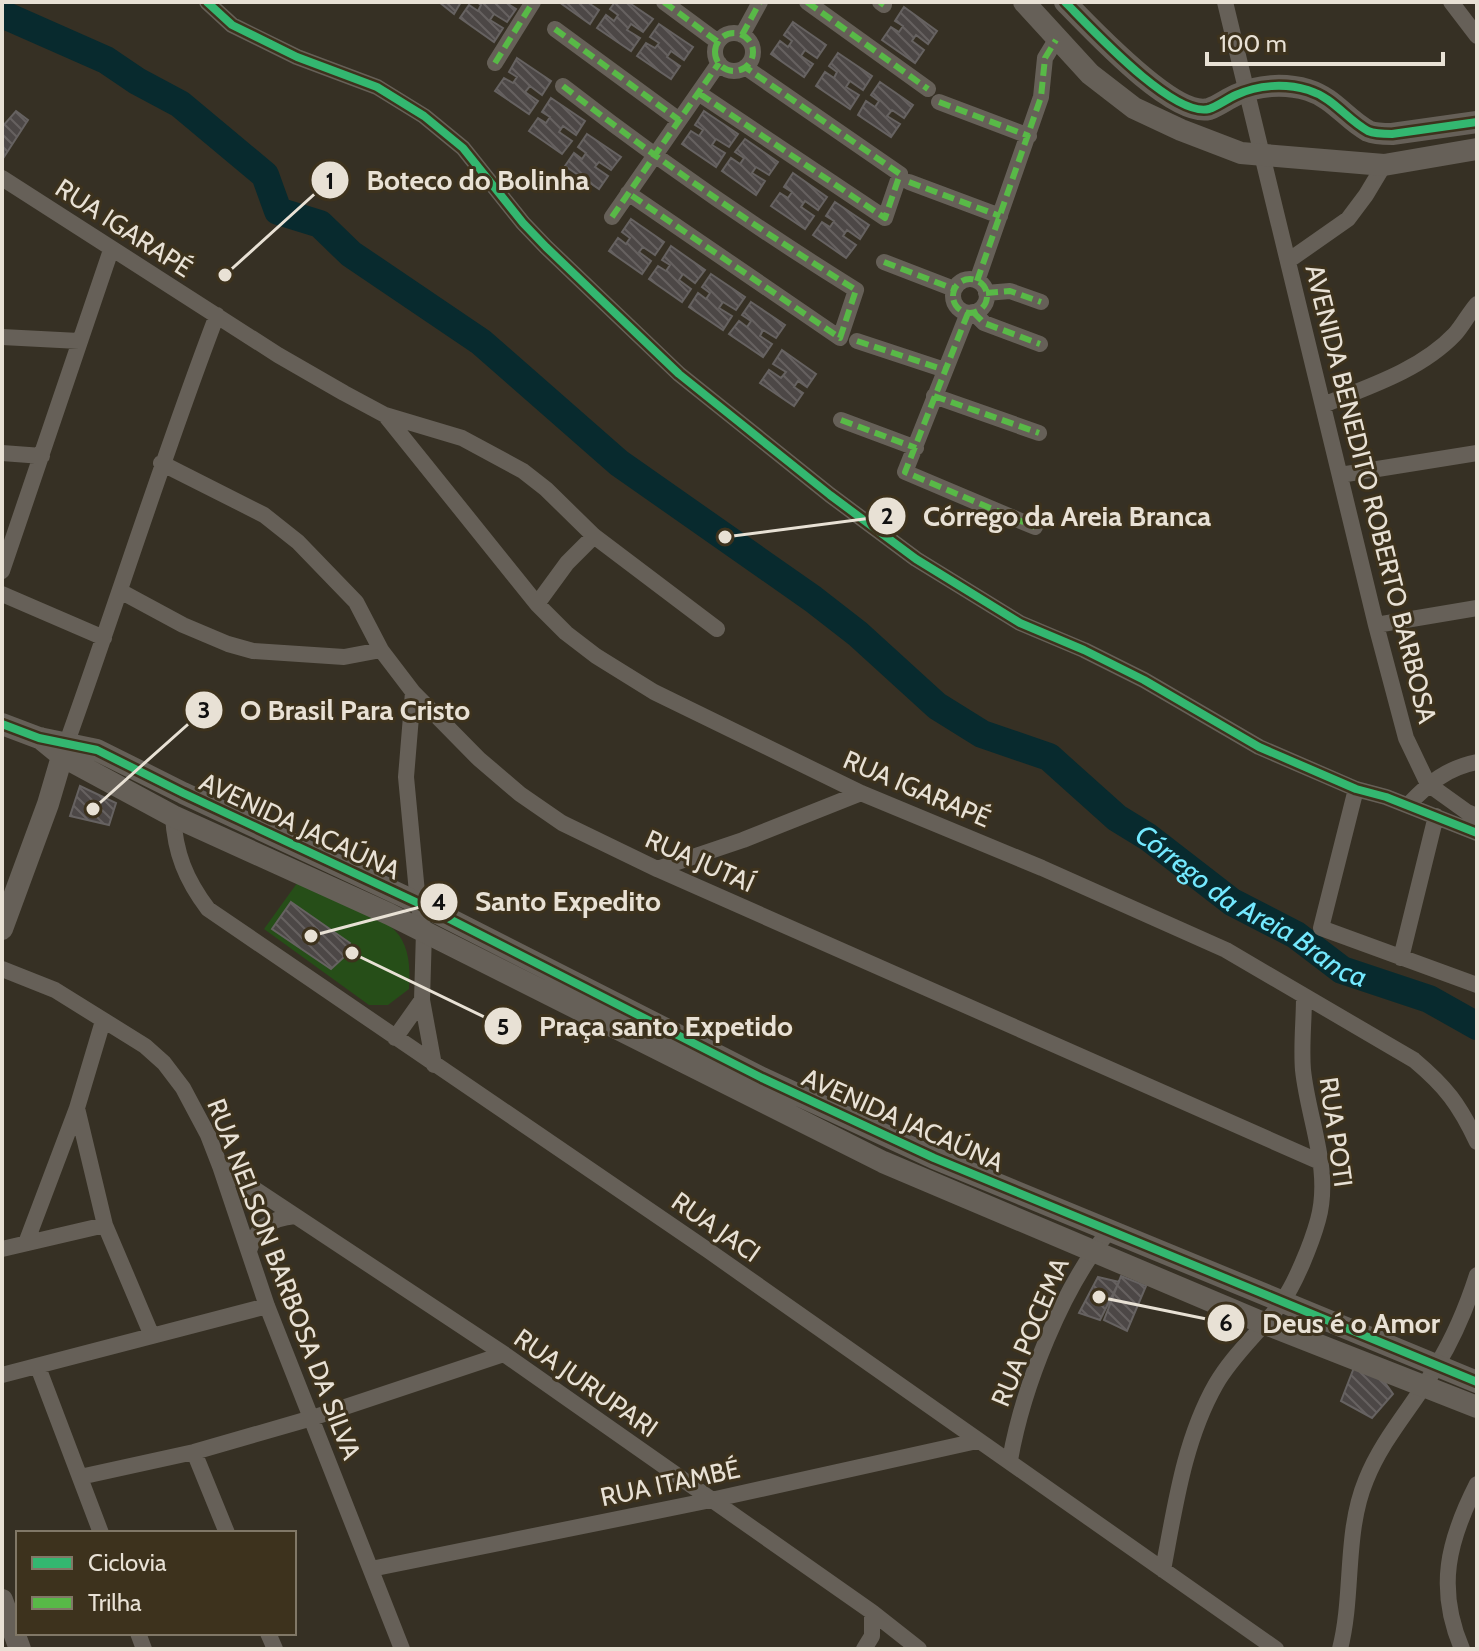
<svg xmlns="http://www.w3.org/2000/svg" width="1479" height="1651" viewBox="0 0 1479 1651" font-family="Cabin,sans-serif">
  <style>
    .green { fill: #264e18 }
    .lines { fill: none; stroke-linecap: round; stroke-linejoin: round }
    .river { stroke: #082a2e; stroke-width: 28 }
    .building { fill: url(#building-back-hatch); stroke: #666261; stroke-width: 2 }
    .minor { stroke: #666058; stroke-width: 16 }
    .tertiary { stroke: #666058; stroke-width: 22 }
    .quiet { stroke: #58b947; stroke-width: 6; stroke-dasharray: 12 6; stroke-linecap: butt }
    .cycleway-casing { stroke: #3d321d; stroke-width: 13 }
    .cycleway { stroke: #33b770; stroke-width: 8 }
    .labels { text-anchor: middle; stroke-width: 6; stroke-linejoin: round; paint-order: stroke }
    .street-label { font-size: 26px; fill: #e8e1d5; stroke: #3d321d }
    .water-label { font-size: 28px; font-style: italic; fill: #74e9ff; stroke: #3d321d }
    .leader { fill: none; stroke: #e8e1d5; stroke-width: 3 }
    .callout-dot { fill: #e8e1d5; stroke: #3d321d; stroke-width: 3 }
    .mark-label { font-size: 24px; text-anchor: middle; font-weight: bold; fill: #111 }
    .callout-label { font-size: 28px; text-anchor: middle; font-weight: bold; fill: #e8e1d5; stroke: #3d321d; stroke-width: 6; stroke-linejoin: round; paint-order: stroke }
  </style>
  <defs>
    <pattern id="building-back-hatch" width="6" height="6" patternUnits="userSpaceOnUse" patternTransform="scale(2)"><rect width="6" height="6" fill="#4c4746"/><path d="M-1 5l2 2M0 0l6 6M5-1l2 2" fill="none" stroke="#666160"/></pattern>
  </defs>
  <rect width="100%" height="100%" fill="#363024"/>
  <path class="green" d="M300 879C326 892 390 915 402 940 410 955 410 972 409 989L388 1005H369L264 929Z"/>
  <g class="lines">
    <path class="river" id="s1" d="M2 14 106 60 137 81 180 104 265 175 278 211 320 224 351 254 481 342 619 463 813 599 858 634 937 706 982 734 1049 757 1117 818 1148 837 1232 902 1296 935 1342 970 1429 999 1477 1026"/>
  </g>
  <path class="building" d="M439 2H461L454 14Z
    M477 2H505L516 9 507 22 494 14 490 20 503 28 494 42 460 18 469 5 478 11 481 5Z
    M559 2H587L599 10 590 24Z
    M615 2H628L653 19 643 32 631 24 627 30 640 38 631 51 597 28 606 15 614 21 618 15 610 9Z
    M904 7 937 31 928 44 916 35 912 41 924 50 915 63 882 40 891 27 899 32 903 26 895 21Z
    M793 22 826 45 817 58 805 50 801 56 813 64 804 77 771 54 780 41 788 47 792 41 784 35Z
    M659 24 693 47 684 60 671 51 667 57 680 66 671 79 637 56 646 43 655 48 659 43 650 37Z
    M838 53 872 76 863 90 850 81 846 87 859 95 850 109 816 86 825 72 834 78 837 72 829 66Z
    M517 58 551 81 542 95 530 86 525 92 538 101 529 114 495 91 504 78 513 83 517 77 509 72Z
    M880 82 913 105 904 118 892 110 887 116 900 124 891 137 858 115 866 101 875 107 879 101 871 95Z
    M551 98 585 121 576 135 563 126 559 132 572 141 562 154 529 131 538 118 546 123 550 117 542 112Z
    M16 111 28 120 4 157 2 127Z
    M704 111 738 134 729 147 716 139 712 145 725 153 716 167 682 144 691 131 699 136 703 130 695 125Z
    M587 134 621 157 611 170 599 162 595 167 608 176 599 189 565 166 574 153 582 159 586 153 578 147Z
    M745 139 778 162 769 175 756 167 752 173 765 181 756 195 722 171 731 158 740 164 744 158 735 152Z
    M793 173 827 197 818 210 805 201 801 207 814 216 805 229 771 206 780 193 788 198 792 192 784 187Z
    M835 202 869 225 860 239 847 230 843 236 856 245 846 258 813 235 822 222 830 227 834 221 826 216Z
    M631 219 664 242 655 255 643 247 639 252 651 261 642 274 609 251 618 238 626 244 630 238 622 232Z
    M671 246 705 270 695 283 683 274 679 280 691 289 682 302 649 279 658 266 666 271 670 265 662 260Z
    M711 274 745 297 736 310 723 302 719 308 732 316 723 330 689 307 698 293 706 299 710 293 702 287Z
    M751 302 785 325 776 338 763 330 760 336 772 344 763 357 729 334 739 321 747 327 751 321 742 315Z
    M782 350 816 374 807 387 798 381 794 387 803 393 794 406 760 383 769 370 781 378 786 372 773 364Z
    M80 786 116 803 109 825 70 816Z
    M291 902 350 943 343 958 331 969 272 929Z
    M1121 1276 1146 1286 1127 1331 1104 1320Z
    M1098 1277 1119 1282 1100 1320 1079 1313Z
    M1355 1365 1381 1377 1393 1394 1372 1418 1341 1401Z"/>
  <g class="lines">
    <path class="minor" d="M207 2 232 25 297 57 377 87 424 116 463 148 523 223 546 247 679 374 830 495 916 559 1020 623 1084 650 1144 680 1259 747 1356 789 1386 797 1477 833
      M664 2 718 42
      M807 2 928 89
      M880 2 884 5
      M1225 2 1376 625 1406 738 1428 784 1467 812 1477 816
      M1451 2 1477 36
      M555 29 679 120
      M715 52a19 19 0 1 1 38 0a19 19 0 1 1-38 0Z
      M742 35 760 2
      M495 63 533 2
      M563 86C658 160 753 226 856 290L840 338 628 193
      M700 94 885 218 900 174 745 67
      M939 102 1029 136
      M2 178 278 355 344 393 385 415 462 438 523 471 546 489 594 536 717 629
      M909 182 1000 216
      M612 217 719 63
      M1288 261 1348 219 1366 195 1384 165
      M884 262 954 289
      M953 296a17 17 0 1 1 34 0a17 17 0 1 1-34 0Z
      M977 281 1041 97 1045 58 1056 40
      M986 293 1010 291 1041 302
      M973 312 984 323 1040 344
      M968 313 905 472 1035 527
      M2 337 79 341
      M857 341 945 370
      M934 396 1039 433
      M1323 405C1368 387 1421 370 1455 334 1463 325 1469 313 1477 304
      M385 415 537 604 566 633 596 656 654 692 861 793 1042 868 1226 950 1414 1060C1446 1087 1459 1104 1477 1142
      M841 420 916 448
      M2 453 42 456
      M161 463 264 515 298 542 356 602 381 650 413 692 479 759 520 794 562 823 657 869 1320 1162
      M1340 475 1477 453
      M2 571 111 250
      M120 591 183 625 228 644 253 651 344 657 381 650
      M2 594 104 638
      M537 604 567 563 594 536
      M1376 625 1477 608
      M413 692 406 777 418 903 424 931 422 1000 434 1065
      M67 742C118 600 163 456 217 315
      M1356 789 1321 928 1477 985
      M1408 805C1429 783 1447 768 1477 762
      M173 816C175 853 186 880 208 909L709 1251 1276 1649
      M657 869 743 840 861 793
      M1401 958 1436 816
      M2 969 55 990 145 1046 164 1063 183 1088 208 1135 220 1166 267 1306 402 1649
      M395 1038 422 1000
      M77 1108 105 1225 152 1336
      M220 1166 504 1354 872 1612 919 1649
      M26 1243 77 1108 103 1021
      M2 1249 105 1225
      M249 1251C256 1227 270 1219 295 1216
      M38 1367 101 1533
      M2 1375 267 1306
      M194 1452 227 1533
      M1010 1460C1023 1387 1062 1287 1110 1230
      M80 1477 194 1452 312 1418 504 1354
      M371 1569 711 1500 977 1441
      M1163 1570C1175 1507 1184 1440 1216 1384 1234 1353 1261 1331 1281 1303 1295 1285 1312 1242 1318 1220 1332 1170 1308 1119 1303 1070 1301 1046 1304 1021 1304 997
      M138 1633 144 1649
      M268 1633 275 1649
      M864 1649 872 1636V1612
      M1340 1649C1354 1594 1344 1533 1366 1480 1383 1437 1415 1404 1437 1365 1454 1337 1467 1306 1477 1275
      M1462 1649C1436 1588 1448 1541 1477 1484"/>
    <path class="tertiary" d="M1024 2 1090 74 1134 108 1181 130 1241 153 1384 165 1477 149
      M1065 2C1090 27 1173 118 1209 109 1218 106 1227 99 1236 95 1258 85 1284 83 1308 90 1334 98 1346 119 1368 131 1375 134 1384 134 1392 134L1477 122
      M2 724 39 738 97 750 183 793 418 903 762 1078 934 1158 1477 1382
      M40 738 62 756 173 816 389 914 883 1162 1263 1323 1477 1407
      M2 929 48 804 66 743
      M2 1600 20 1649"/>
    <path class="quiet" d="M664 2 718 42
      M807 2 928 89
      M880 2 884 5
      M555 29 679 120
      M715 52a19 19 0 1 1 38 0a19 19 0 1 1-38 0Z
      M742 35 760 2
      M495 63 533 2
      M563 86C658 160 753 226 856 290L840 338 628 193
      M700 94 885 218 900 174 745 67
      M939 102 1029 136
      M909 182 1000 216
      M612 217 719 63
      M884 262 954 289
      M953 296a17 17 0 1 1 34 0a17 17 0 1 1-34 0Z
      M977 281 1041 97 1045 58 1056 40
      M986 293 1010 291 1041 302
      M973 312 984 323 1040 344
      M968 313 905 472 1035 527
      M857 341 945 370
      M934 396 1039 433
      M841 420 916 448"/>
    <g class="cycleway-casing">
      <path id="cycleway" d="M207 2 232 25 297 57 377 87 424 116 463 148 523 223 546 247 679 374 830 495 916 559 1020 623 1084 650 1144 680 1259 747 1356 789 1386 797 1477 833
        M1065 2C1090 27 1173 118 1209 109 1218 106 1227 99 1236 95 1258 85 1284 83 1308 90 1334 98 1346 119 1368 131 1375 134 1384 134 1392 134L1477 122
        M2 724 39 738 97 750 183 793 418 903 762 1078 934 1158 1477 1382"/>
    </g>
    <use href="#cycleway" class="cycleway"/>
  </g>
  <g class="labels">
    <g class="street-label">
      <text transform="translate(124 228) rotate(33)" y="9">RUA IGARAPÉ</text>
      <text transform="translate(1371 494) rotate(76)" y="9">AVENIDA BENEDITO ROBERTO BARBOSA</text>
      <text transform="translate(917 789) rotate(23)" y="9">RUA IGARAPÉ</text>
      <text transform="translate(300 826) rotate(25)" y="9">AVENIDA JACAÚNA</text>
      <text transform="translate(700 861) rotate(24)" y="9">RUA JUTAÍ</text>
      <text transform="translate(903 1120) rotate(24)" y="9">AVENIDA JACAÚNA</text>
      <text transform="translate(1336 1132) rotate(82)" y="9">RUA POTI</text>
      <text transform="translate(716 1227) rotate(35)" y="9">RUA JACI</text>
      <text transform="translate(284 1279) rotate(69)" y="9">RUA NELSON BARBOSA DA SILVA</text>
      <text transform="translate(1030 1332) rotate(-67)" y="9">RUA POCEMA</text>
      <text transform="translate(586 1383) rotate(35)" y="9">RUA JURUPARI</text>
      <text transform="translate(670 1483) rotate(-12)" y="9">RUA ITAMBÉ</text>
    </g>
    <g class="water-label">
      <text dy="10" stroke="none"><textPath href="#s1" startOffset="1554">Córrego da Areia Branca</textPath></text>
    </g>
  </g>
  <path class="leader" d="M225 275L330 180M725 537L887 516M93 809L204 710M311 936L439 902M352 953L503 1026M1099 1297L1226 1323"/>
  <g class="callout-dot">
    <circle cx="225" cy="275" r="8"/>
    <circle cx="725" cy="537" r="8"/>
    <circle cx="93" cy="809" r="8"/>
    <circle cx="311" cy="936" r="8"/>
    <circle cx="352" cy="953" r="8"/>
    <circle cx="1099" cy="1297" r="8"/>
    <circle cx="330" cy="180" r="20"/>
    <circle cx="887" cy="516" r="20"/>
    <circle cx="204" cy="710" r="20"/>
    <circle cx="439" cy="902" r="20"/>
    <circle cx="503" cy="1026" r="20"/>
    <circle cx="1226" cy="1323" r="20"/>
  </g>
  <g class="mark-label">
    <text x="330" y="189">1</text>
    <text x="887" y="524">2</text>
    <text x="204" y="718">3</text>
    <text x="439" y="910">4</text>
    <text x="503" y="1035">5</text>
    <text x="1226" y="1331">6</text>
  </g>
  <g class="callout-label">
    <text x="478" y="190">Boteco do Bolinha</text>
    <text x="1067" y="526">Córrego da Areia Branca</text>
    <text x="355" y="720">O Brasil Para Cristo</text>
    <text x="568" y="911">Santo Expedito</text>
    <text x="666" y="1036">Praça santo Expetido</text>
    <text x="1351" y="1333">Deus é o Amor</text>
  </g>
  <rect width="1479" height="1651" fill="none" stroke="#e8e1d5" stroke-width="8"/>
  <rect x="16" y="1531" width="280" height="104" fill="#3d321d" stroke="#817867" stroke-width="2"/>
  <rect x="32" y="1557" width="40" height="12" fill="#33b770" stroke="#817867" stroke-width="2"/>
  <text x="88" y="1571" font-size="24" fill="#e8e1d5">Ciclovia</text>
  <rect x="32" y="1597" width="40" height="12" fill="#58b947" stroke="#817867" stroke-width="2"/>
  <text x="88" y="1611" font-size="24" fill="#e8e1d5">Trilha</text>
  <path d="M1207 52v12h236v-12" fill="none" stroke="#e8e1d5" stroke-width="4"/>
  <text x="1219" y="52" font-size="24" fill="#e8e1d5" stroke="#3d321d" stroke-width="6" paint-order="stroke">100 m</text>
</svg>
